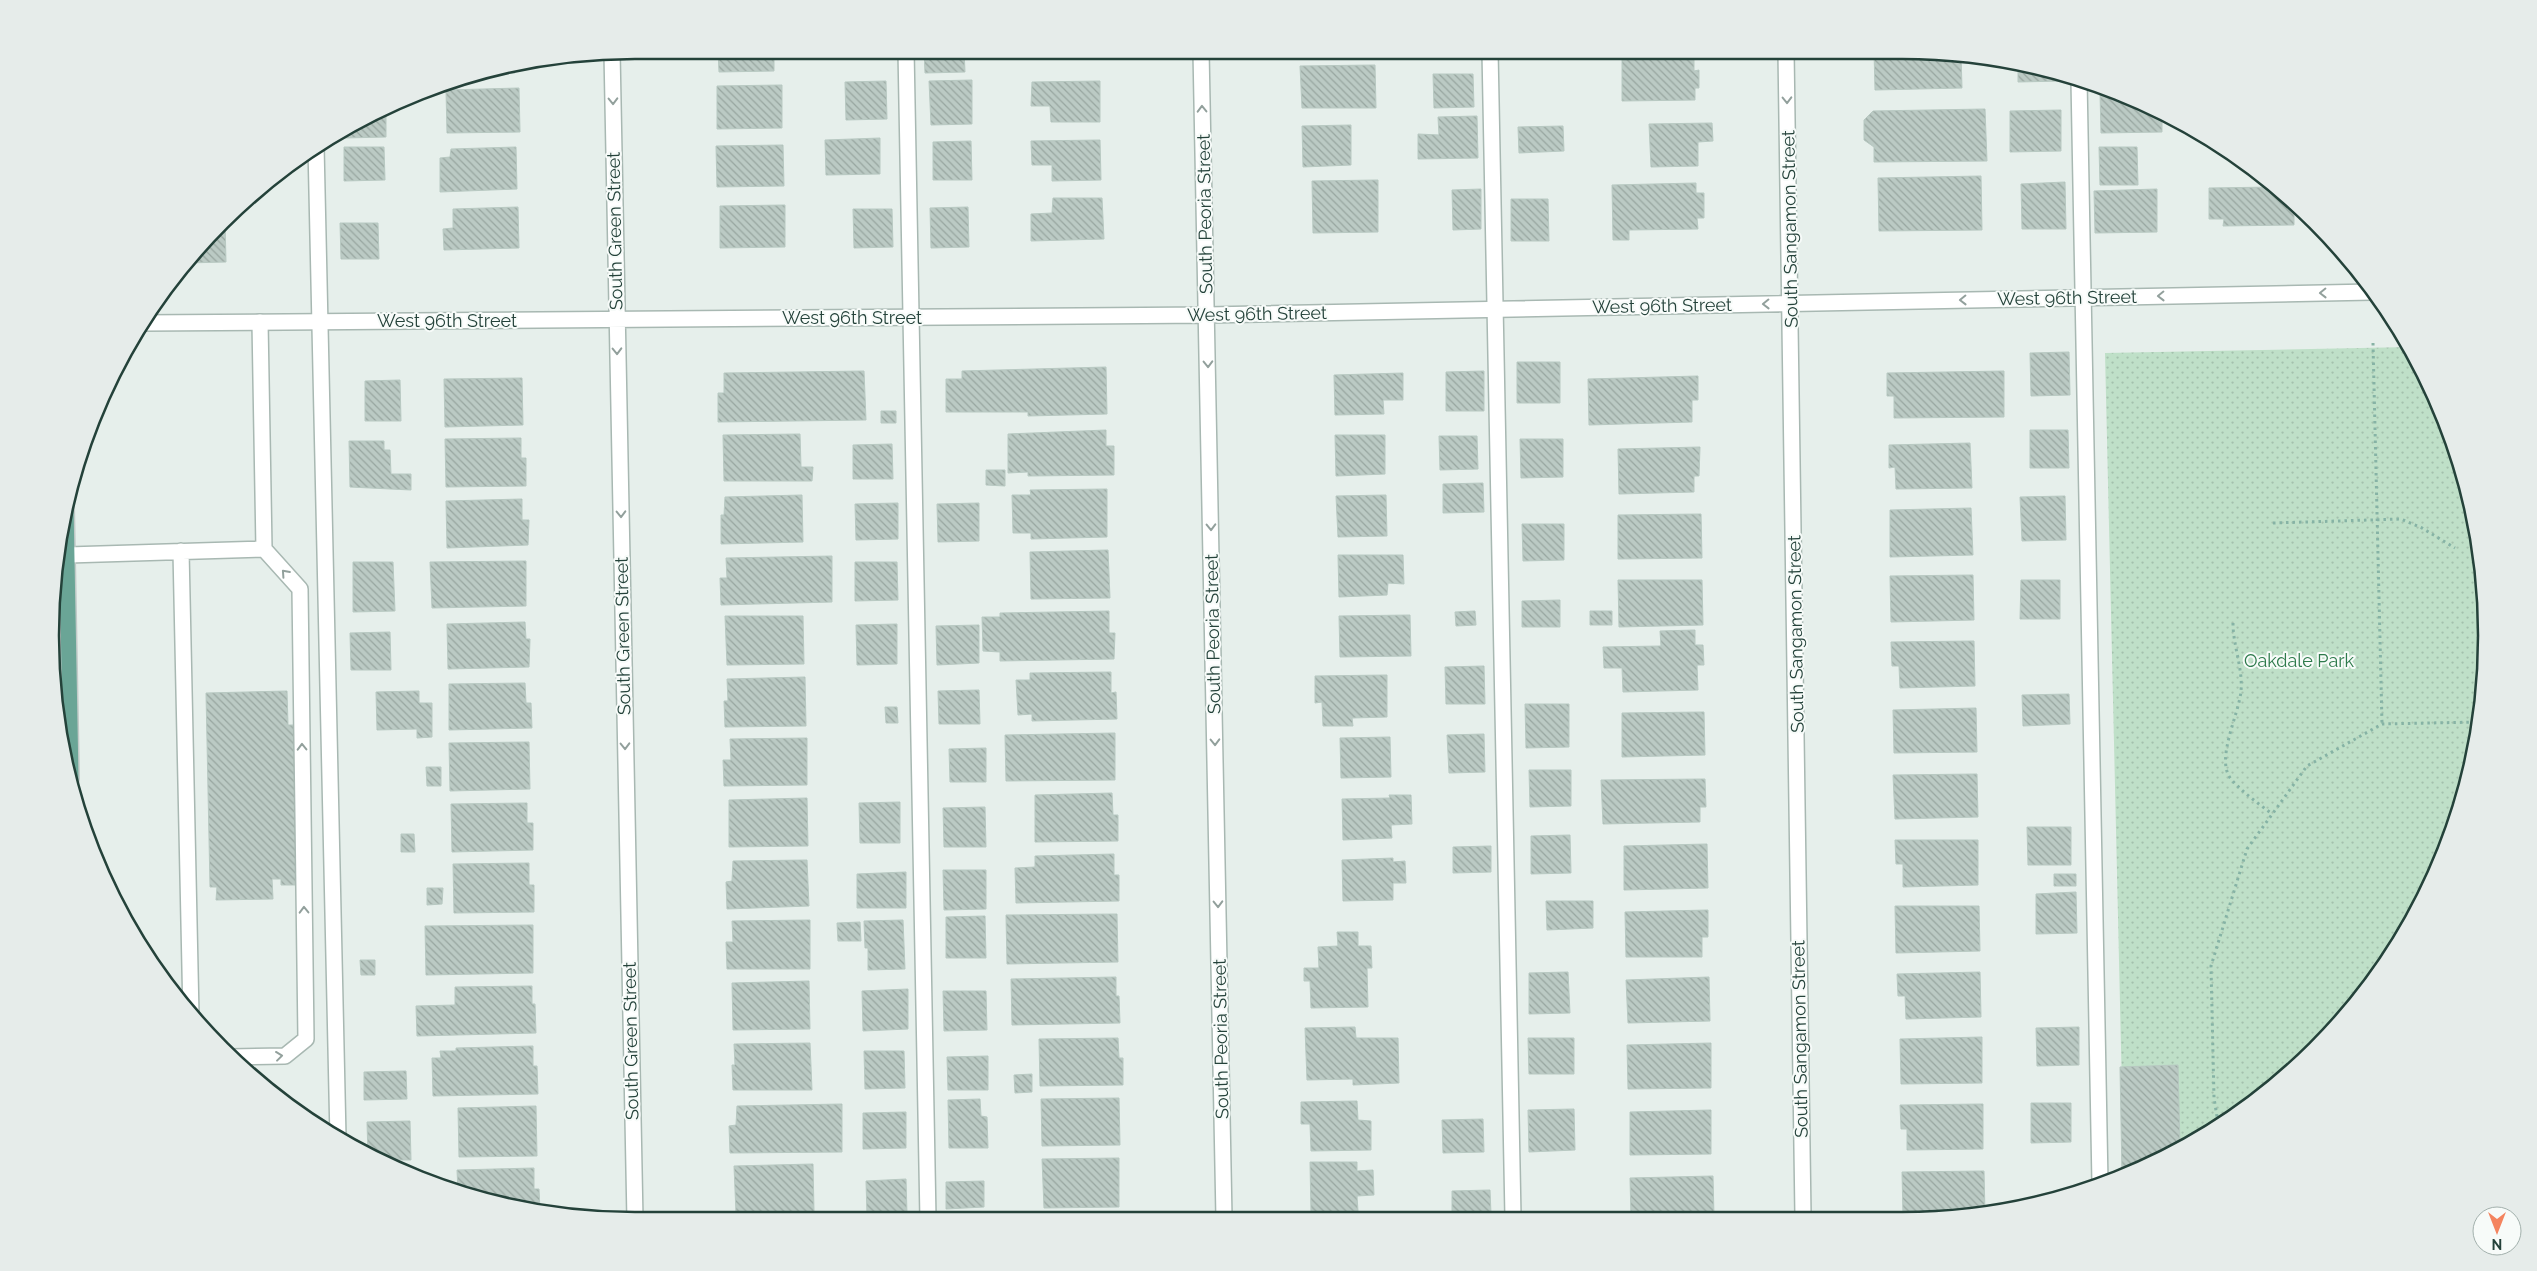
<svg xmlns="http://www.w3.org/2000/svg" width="2537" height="1271" viewBox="0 0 2537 1271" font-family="Raleway,sans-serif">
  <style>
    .park { fill: url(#park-dots) }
    .building { fill: url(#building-back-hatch); stroke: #b8c9c2 }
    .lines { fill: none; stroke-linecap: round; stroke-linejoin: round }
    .lane-casing { stroke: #a8b8b2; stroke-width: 18 }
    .street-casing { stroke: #a8b8b2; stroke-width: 18 }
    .primary-casing { stroke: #c2cac8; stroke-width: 18 }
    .path { stroke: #86b3a5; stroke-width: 3; stroke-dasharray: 2.5 4; stroke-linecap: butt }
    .lane { stroke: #fff; stroke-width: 15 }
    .street { stroke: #fff; stroke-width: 15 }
    .primary { stroke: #6aa596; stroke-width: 15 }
    .oneway { stroke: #92a09c }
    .labels { text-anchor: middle; stroke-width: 4; stroke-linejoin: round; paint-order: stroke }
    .street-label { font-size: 18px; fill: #24423a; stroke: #f7fbf9 }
    .park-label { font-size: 18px; fill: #2d7a4b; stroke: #f7fbf9 }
    .rim { fill: none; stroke: #24423a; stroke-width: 2.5 }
  </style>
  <defs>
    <pattern id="park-dots" width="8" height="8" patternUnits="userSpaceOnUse" patternTransform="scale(1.25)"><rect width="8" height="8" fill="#bfe0c8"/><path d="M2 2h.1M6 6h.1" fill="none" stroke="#a4c1ad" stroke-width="1.8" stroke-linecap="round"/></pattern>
    <pattern id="building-back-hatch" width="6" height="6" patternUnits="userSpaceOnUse" patternTransform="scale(1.25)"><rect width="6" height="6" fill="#bbcac4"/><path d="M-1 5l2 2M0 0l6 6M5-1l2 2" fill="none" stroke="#98a6a0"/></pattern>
  </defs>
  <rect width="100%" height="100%" fill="#e6efeb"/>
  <path class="park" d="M2410 347 2456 447 2482 559 2486 673 2467 787 2427 894 2366 992 2258 1100 2124 1177 2105 353Z"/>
  <path class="building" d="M718 50H774V71L719 72Z
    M924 50H964L965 72 925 73Z
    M1007 50H1088V57L1007 59Z
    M1650 51H1672V57H1694V71L1699 70V88H1695V100L1622 101V58L1650 57Z
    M1874 51H1940L1961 55 1962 88 1875 90Z
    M514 63 515 73 476 74Z
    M2018 64 2053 70 2064 74V81L2018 82Z
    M1375 65 1376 108H1302L1300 66Z
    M1433 74H1473L1474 107 1434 108Z
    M972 80V124L931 125 929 81Z
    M886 81 887 119 846 120 845 82Z
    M1100 81V122H1051L1050 106H1031L1032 82Z
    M782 85V128L717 129V86Z
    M519 88 520 132 447 133 446 90Z
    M2100 93H2113L2162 111V132L2101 133Z
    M386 109V137L344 138V128Z
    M1985 109 1987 161 1874 162V147L1864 140V120L1873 111Z
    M2061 110V151L2010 152V111Z
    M1477 116 1478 158 1418 159V134L1439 135 1438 117Z
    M1712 123 1713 141 1698 142V166L1651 167 1649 124Z
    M1351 125V165L1303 167 1302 126Z
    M1563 126 1564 151 1519 153 1518 127Z
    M880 138V174L826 175 825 140Z
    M1100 140 1101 180 1052 181V165H1032L1031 141Z
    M971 141 972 180H933V142Z
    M783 145 784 186 717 187 716 146Z
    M344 147H384L385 180 344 181Z
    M516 147 517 189 440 192V158L450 157 451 149Z
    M2099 147H2137L2138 185H2100Z
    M1981 176 1982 230 1879 231 1878 178Z
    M1378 180V232L1313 233 1312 181Z
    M2065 182 2066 229H2022L2021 184Z
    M1696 183V193H1704V218H1697L1698 229 1629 230V240H1613L1612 185Z
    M2274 187 2294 205V225L2223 226 2224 219H2209V188Z
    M1481 189V229L1453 230 1452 190Z
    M2157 189V232L2095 233 2094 191Z
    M1053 198H1102L1104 239 1031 241V214L1052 213Z
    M1511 199H1548L1549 241H1511Z
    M785 205V247L720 248V206Z
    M518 207 519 248 444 250 443 229 453 228V209Z
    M968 207 969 247 931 248 930 208Z
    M853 209H892L893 247 854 248Z
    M225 221 226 262 185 263 195 249Z
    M340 223H378L379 259H341Z
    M2069 352 2070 395 2031 396 2030 353Z
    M1517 362H1560V403H1517Z
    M1106 367 1107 414 1028 416V412H946V379H962V371Z
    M864 371 866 420 718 422V393H724V373Z
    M1484 371V411H1446V372Z
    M2004 371V417L1894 418V396H1887V373Z
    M1403 373V400H1383L1384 414 1335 415 1334 375Z
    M1698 376V400H1692V422L1589 425 1588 379Z
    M522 378 523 425 445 427 444 379Z
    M400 380 401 421H365V381Z
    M881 411H896V423H881Z
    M1106 430V446H1114V475L1028 476V472L1008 473V434Z
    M2030 430H2068L2069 468H2030Z
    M800 434 801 467H813L812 481H724L723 435Z
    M1335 435H1385V474L1336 476Z
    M1439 436H1477L1478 469 1440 470Z
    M521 438V458H526V486L446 487 445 439Z
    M1520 439H1563V477L1521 478Z
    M349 441H384V450H390L391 474H411V490L350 487Z
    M1970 443 1972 488 1896 489 1895 467 1889 468V445Z
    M892 444 893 479H853V445Z
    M1700 447 1699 476H1694V492L1619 494 1618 449Z
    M986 470H1005V486L986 485Z
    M1483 483 1484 512 1443 513V484Z
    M1107 489V537L1031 539V533H1013L1012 495H1031L1030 490Z
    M802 495 803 542 721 544V515H724L725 497Z
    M1386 495 1387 536 1338 537 1336 496Z
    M2065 496 2066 540 2022 541 2020 497Z
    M522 499V520H529L528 545 447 548 446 501Z
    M898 503V539L856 540 855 504Z
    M979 503V541L938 542 937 504Z
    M1971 508 1973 555 1890 557V510Z
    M1701 514 1702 558 1618 559V515Z
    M1522 524H1564V560L1523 561Z
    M1108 550 1110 598 1031 599 1030 552Z
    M1338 555H1403L1404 584 1388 583 1387 595 1339 597Z
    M832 556V602L721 605 720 578H727L726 558Z
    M526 561V606L432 608 430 562Z
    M353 562H393L395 611 353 612Z
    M855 562H897L898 600 855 601Z
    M1973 575 1974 620 1891 622 1890 576Z
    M1618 580H1702L1703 625 1619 627Z
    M2021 580H2060V619H2020Z
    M1560 600V627H1522V601Z
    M1109 611V633H1115L1114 659 1000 661V652L983 651 982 617H1000V613Z
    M1475 611 1476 625 1456 626 1455 612Z
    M1590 611H1612V625H1590Z
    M1410 615 1411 656 1340 657 1339 616Z
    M725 616H803L804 664 727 665Z
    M525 622 526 639H530L529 667 448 669 447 624Z
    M897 624V664L857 665 856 625Z
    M979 625V663L937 665 936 626Z
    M1695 630V645H1703L1704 665H1697L1698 690 1623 692 1622 668H1604L1603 647 1661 646 1660 631Z
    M390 632 391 670H351L350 633Z
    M1974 641 1975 686 1900 688 1899 666H1892L1891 642Z
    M1484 666 1485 704H1446L1445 667Z
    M1111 672V693L1116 692 1117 719 1032 721V714L1018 715 1016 680H1030V673Z
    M1387 675V717L1352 718 1353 726H1323L1322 702 1315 703V676Z
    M805 677 806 726 725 727 724 701H728L727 679Z
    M525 683 526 703H531L532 728 449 730V684Z
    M979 690 980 724H939L938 691Z
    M287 691 288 725H299L296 885H281V879H272L273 899 216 900 217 887H210L206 693Z
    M419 691V703H432V737L417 738V729L377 730 376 692Z
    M2069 694 2070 724 2023 726 2022 695Z
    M1525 704H1569V747L1526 748Z
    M885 707H897L898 723H886Z
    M1976 708 1977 752 1894 753 1893 710Z
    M1704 712 1705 755 1622 757V713Z
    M1115 733V780L1006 781 1005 735Z
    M1484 734 1485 772 1449 773 1447 735Z
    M1390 737 1391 777 1341 778 1340 738Z
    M807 738V785L724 786 723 760H731L730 739Z
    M529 742 530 789 450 791 449 743Z
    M986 748V782H950L949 749Z
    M426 767H441V786H427Z
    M1529 770H1571V806L1530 807Z
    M1977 774 1978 817 1895 819 1893 775Z
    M1705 779 1706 807H1700V822L1603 824 1601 780Z
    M1112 793 1113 815H1118V841L1035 842V795Z
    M1389 795H1411L1412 824 1391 825 1392 838 1343 840 1342 799 1390 798Z
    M807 798 808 846 729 847V800Z
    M900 802V843H860L859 803Z
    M527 803V823H533V850L452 852 451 804Z
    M985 807 986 847H944L943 808Z
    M2027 827H2071V865H2028Z
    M401 834H414L415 852H401Z
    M1570 835 1571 873 1531 874V836Z
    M1895 840H1978V885L1903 887V864H1896Z
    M1707 844 1708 888 1624 890V846Z
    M1491 846V872L1453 873V847Z
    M1114 854V875H1119V901L1016 903 1015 868 1035 867V856Z
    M1393 858V862L1405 861 1406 883H1393V900L1343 901 1342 860Z
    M807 860 809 906 727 909 726 882 732 881 733 861Z
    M529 863V885H534V912L454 913 453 864Z
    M943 870H986V909L944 910Z
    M906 872V908H857V874Z
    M2054 874H2076V886H2054Z
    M427 888H443L442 904 427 905Z
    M2076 892 2077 933 2036 934V894Z
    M1546 901H1593V928L1547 930Z
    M1895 906H1979L1980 951 1896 953Z
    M1708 910V937H1702V957H1626L1625 912Z
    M1117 914 1118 962 1007 964 1006 915Z
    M985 916 986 958H946V917Z
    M810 920V969H727L726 942H733L732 921Z
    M903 920 905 969 868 970V948H865L864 921Z
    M860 922 861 941H838L837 923Z
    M533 925V973L426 975 425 926Z
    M1337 932H1358V946H1371L1372 968H1367L1368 1007 1311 1008 1310 981H1304V968H1319L1318 947 1338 946Z
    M360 960H375V975H361Z
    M1568 972 1570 1013 1529 1014V973Z
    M1980 972 1981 1017 1906 1019 1905 996H1898L1897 974Z
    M1116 977V996H1119L1120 1023 1012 1025 1011 979Z
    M1709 977 1710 1021 1628 1023 1626 980Z
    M809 981 810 1029 733 1030 732 983Z
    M532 986V1004H535L536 1033 417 1036 416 1006 455 1005V987Z
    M908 989V1029L863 1031 862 991Z
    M943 991H986L987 1030 944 1031Z
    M1355 1027 1356 1038H1398L1399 1083 1353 1085V1079L1307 1080 1305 1028Z
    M2079 1027V1065L2037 1066 2036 1028Z
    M1982 1037V1083L1901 1084 1900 1039Z
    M1118 1038 1119 1058H1123V1085L1040 1086 1039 1039Z
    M1528 1038H1574V1074H1529Z
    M810 1043 812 1090H733L732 1065H735L734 1044Z
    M1711 1043V1088L1628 1089 1627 1045Z
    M533 1046V1066H537L538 1094 433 1096 432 1058H441L440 1051H456V1048Z
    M864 1051H904L905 1088 865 1089Z
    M988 1056V1090H948L947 1057Z
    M2178 1065 2180 1145 2122 1177 2120 1067Z
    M406 1071 407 1099 364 1100V1072Z
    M1032 1074V1092L1015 1093 1014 1075Z
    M1119 1098 1120 1145 1042 1146 1041 1099Z
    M980 1099 981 1116 987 1117 988 1148H949L948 1100Z
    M1357 1101 1358 1120 1371 1121V1150L1311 1151 1310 1124H1301V1102Z
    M2031 1103H2071V1142L2031 1143Z
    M842 1104V1152L730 1153 729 1126 736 1125 737 1106Z
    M1983 1104V1149L1907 1150V1129H1901L1900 1105Z
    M536 1106 537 1156 459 1157 458 1108Z
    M1574 1109 1575 1150 1529 1152 1528 1110Z
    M1711 1110V1154L1630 1155V1112Z
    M906 1112V1148L863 1149V1113Z
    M1483 1119 1484 1152 1443 1153 1442 1120Z
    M410 1121 411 1160H375L368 1156 367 1122Z
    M1119 1158V1207L1044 1208 1042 1159Z
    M1310 1162H1357V1171L1373 1170 1374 1195 1357 1196 1358 1211 1311 1213Z
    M813 1164 814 1212 736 1213 734 1166Z
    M534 1168V1189H539L540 1210 484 1201 458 1191 457 1170Z
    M1984 1171 1985 1214 1978 1216H1903L1902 1172Z
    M1713 1176 1714 1217H1631L1630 1178Z
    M906 1179 907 1214 867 1215 866 1181Z
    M984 1181V1207L946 1209V1182Z
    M1490 1190 1491 1214 1452 1215V1191Z"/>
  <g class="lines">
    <g class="lane-casing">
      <path id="lane" d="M906 50 928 1219
        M1490 51 1513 1217
        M2079 80 2100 1183
        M316 146 338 1138
        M181 551 191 1015
        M68 555 264 549 260 322
        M231 1057 285 1056 306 1039 300 589 264 549"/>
    </g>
    <g class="street-casing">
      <path id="street" d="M1201 51 1224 1218
        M1786 51 1803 1216
        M612 52 635 1220
        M142 323 1207 315 2372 292"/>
    </g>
    <g class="primary-casing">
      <path id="primary" d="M66 505 71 779"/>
    </g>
    <path class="path" d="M2373 343 2382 724
      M2273 523 2401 519 2422 528 2455 548
      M2233 623C2233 646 2243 668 2241 691 2239 714 2215 760 2231 779 2243 793 2258 803 2272 814
      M2218 1123 2214 1098 2211 966 2247 849 2307 766 2382 724 2478 722"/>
    <use href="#lane" class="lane"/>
    <use href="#street" class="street"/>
    <use href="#primary" class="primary"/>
  </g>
  <defs><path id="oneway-chevron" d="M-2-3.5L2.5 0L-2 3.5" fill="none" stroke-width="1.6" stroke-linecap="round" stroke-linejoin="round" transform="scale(1.25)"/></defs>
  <g class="oneway">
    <use href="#oneway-chevron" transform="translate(1787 100) rotate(89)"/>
    <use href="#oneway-chevron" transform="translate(613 101) rotate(89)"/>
    <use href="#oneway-chevron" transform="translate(1202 109) rotate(-91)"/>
    <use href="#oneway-chevron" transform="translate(2323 293) rotate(179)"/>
    <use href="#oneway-chevron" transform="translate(2161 296) rotate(179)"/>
    <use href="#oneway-chevron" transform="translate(1963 300) rotate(179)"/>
    <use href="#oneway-chevron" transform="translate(1766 304) rotate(179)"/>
    <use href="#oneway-chevron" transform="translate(617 351) rotate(89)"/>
    <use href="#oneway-chevron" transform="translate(1208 364) rotate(89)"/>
    <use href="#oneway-chevron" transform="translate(621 514) rotate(89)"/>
    <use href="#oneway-chevron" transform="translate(1211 527) rotate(89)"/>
    <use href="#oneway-chevron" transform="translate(285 573) rotate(-132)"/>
    <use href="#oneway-chevron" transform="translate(1215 742) rotate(89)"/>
    <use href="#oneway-chevron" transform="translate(625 746) rotate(89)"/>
    <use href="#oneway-chevron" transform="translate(302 747) rotate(-91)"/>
    <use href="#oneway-chevron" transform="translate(1218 904) rotate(89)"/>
    <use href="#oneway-chevron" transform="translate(304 910) rotate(-91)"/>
    <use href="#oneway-chevron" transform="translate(279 1056) rotate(-7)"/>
  </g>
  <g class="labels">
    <g class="street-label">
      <text transform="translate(1205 214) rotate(-91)" y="6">South Peoria Street</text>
      <text transform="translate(1790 229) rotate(-91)" y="6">South Sangamon Street</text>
      <text transform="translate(615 231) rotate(-91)" y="6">South Green Street</text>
      <text transform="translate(2067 298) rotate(-1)" y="6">West 96th Street</text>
      <text transform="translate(1662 306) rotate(-1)" y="6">West 96th Street</text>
      <text transform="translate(1257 314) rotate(-1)" y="6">West 96th Street</text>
      <text x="852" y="324">West 96th Street</text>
      <text x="447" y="327">West 96th Street</text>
      <text transform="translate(1213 634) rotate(-91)" y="6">South Peoria Street</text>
      <text transform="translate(1796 634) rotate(-91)" y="6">South Sangamon Street</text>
      <text transform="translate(623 636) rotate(-91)" y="6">South Green Street</text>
      <text transform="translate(1221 1039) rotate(-91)" y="6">South Peoria Street</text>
      <text transform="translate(1800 1039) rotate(-91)" y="6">South Sangamon Street</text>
      <text transform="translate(631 1041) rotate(-91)" y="6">South Green Street</text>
    </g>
    <g class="park-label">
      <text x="2299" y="667">Oakdale Park</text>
    </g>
  </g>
  <path d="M0 0H2537V1271H0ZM635 59H1902A576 576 0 0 1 2478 635V636A576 576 0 0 1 1902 1212H635A576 576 0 0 1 59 636V635A576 576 0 0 1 635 59Z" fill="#e6ecea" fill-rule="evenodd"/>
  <path class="rim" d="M635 59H1902A576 576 0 0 1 2478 635V636A576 576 0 0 1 1902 1212H635A576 576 0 0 1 59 636V635A576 576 0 0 1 635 59Z"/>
  <g transform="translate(2497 1231) rotate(180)"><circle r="24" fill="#f7fbf9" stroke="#a3b1ad"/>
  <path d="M0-4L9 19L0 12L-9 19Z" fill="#f4845f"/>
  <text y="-8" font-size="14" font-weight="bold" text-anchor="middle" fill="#24423a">N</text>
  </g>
</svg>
